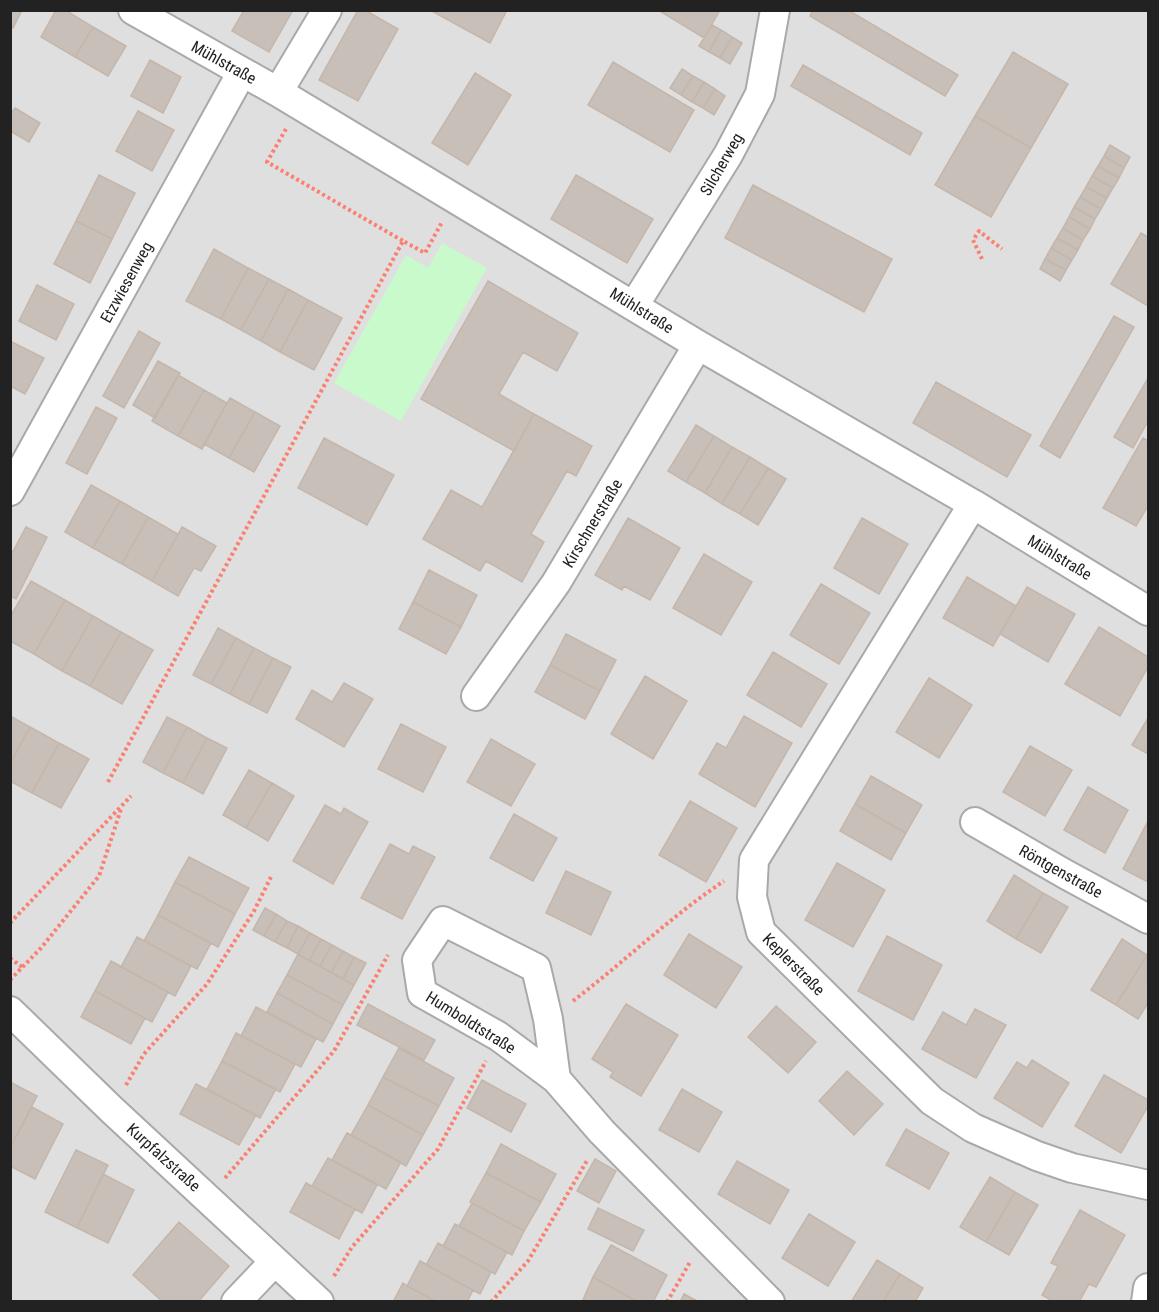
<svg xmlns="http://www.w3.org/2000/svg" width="1159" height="1312" viewBox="0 0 1159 1312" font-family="'Roboto Condensed',sans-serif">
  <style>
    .residential { fill: #e0dfdf }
    .park { fill: #c8facc }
    .building { fill: #c7bfb8; stroke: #c4b6ab; stroke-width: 1.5 }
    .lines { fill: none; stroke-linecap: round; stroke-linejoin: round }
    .street-casing { stroke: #a9a9a9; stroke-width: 32 }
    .path { stroke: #fa8072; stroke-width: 4; stroke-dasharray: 3 3; stroke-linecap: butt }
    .street { stroke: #fff; stroke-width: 28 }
    .labels { text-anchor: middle; stroke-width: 5; stroke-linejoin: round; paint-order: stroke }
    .street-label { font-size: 16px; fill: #222; stroke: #fff }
  </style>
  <rect width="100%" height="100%" fill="#f2efe9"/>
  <path class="residential" d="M11 11H1148V1301H11Z"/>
  <path class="park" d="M442 243 487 268 401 421 334 383 406 255 428 268Z"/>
  <path class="building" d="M10 10H22L13 28 10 27Z
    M56 10H65L93 27 75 57 41 37Z
    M244 10H293L269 52 232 31Z
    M358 10H365L398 29 358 101 319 80Z
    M430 10H507L490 43Z
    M658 10H720L704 38Z
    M813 10H848L958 75 945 96 810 16Z
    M712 25 721 30 709 52 699 46Z
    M93 27 126 46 108 76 75 57Z
    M721 30 732 37 720 58 709 52Z
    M732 37 742 43 730 64 720 58Z
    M1013 52 1068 84 1031 148 975 116Z
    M150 60 181 77 163 113 131 96Z
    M613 62 694 110 670 152 588 105Z
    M803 65 922 133 910 155 791 86Z
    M682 69 693 76 681 95 670 88Z
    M475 73 511 95 468 165 432 143Z
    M693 76 704 82 692 102 681 95Z
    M704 82 715 89 703 108 692 102Z
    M715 89 725 96 714 115 703 108Z
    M15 108 40 123 29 142 10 131V115Z
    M138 111 174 130 152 171 116 151Z
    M975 116 1031 148 991 217 935 185Z
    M1110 145 1130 157 1124 168 1104 156Z
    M1104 156 1124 168 1119 178 1098 166Z
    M1098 166 1119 178 1113 188 1092 176Z
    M99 175 135 193 112 239 76 221Z
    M576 175 653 219 627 263 551 219Z
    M1092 176 1113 188 1107 198 1086 187Z
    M753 185 892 259 864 312 725 238Z
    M1086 187 1107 198 1101 209 1080 197Z
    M1080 197 1101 209 1095 219 1074 207Z
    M1074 207 1095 219 1090 229 1069 217Z
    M1069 217 1090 229 1083 240 1063 228Z
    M76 221 112 239 90 283 54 264Z
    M1063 228 1083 240 1078 250 1057 238Z
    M1141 233 1148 237V306L1111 284Z
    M1057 238 1078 250 1072 260 1051 248Z
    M1051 248 1072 260 1066 270 1045 259Z
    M214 249 248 268 221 319 186 301Z
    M1045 259 1066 270 1060 281 1040 269Z
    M248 268 269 279 241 330 221 319Z
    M269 279 288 289 261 341 241 330Z
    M488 281 578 333 557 371 523 352 499 394 534 414 514 451 421 399Z
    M37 285 74 304 56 340 19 321Z
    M288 289 308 300 280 352 261 341Z
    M308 300 342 318 314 370 280 352Z
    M1114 316 1134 327 1060 458 1040 446Z
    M139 331 160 343 124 408 103 396Z
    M10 341 44 358 25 394 10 386Z
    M158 361 180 373 155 418 133 405Z
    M178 375 204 390 178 436 152 421Z
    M1148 378V421L1133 448 1114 437Z
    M936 382 1031 435 1007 477 913 423Z
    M204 390 227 403 202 449 178 436Z
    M230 398 255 412 229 458 204 444Z
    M96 407 117 418 87 474 66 463Z
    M255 412 280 426 254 472 229 458Z
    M534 414 592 446 576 476 567 471 531 534 544 542 522 582 486 561 480 571 423 539 451 490 482 507Z
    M696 425 714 436 686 482 668 471Z
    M714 436 732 447 705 493 686 482Z
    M324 438 394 475 367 525 298 488Z
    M1143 438 1148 441V506L1136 526 1103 508Z
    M732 447 750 457 722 504 705 493Z
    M750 457 768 468 740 514 722 504Z
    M768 468 786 479 758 525 740 514Z
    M91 485 120 501 93 548 65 532Z
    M120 501 148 517 122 564 93 548Z
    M148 517 178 534 152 581 122 564Z
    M628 518 680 548 650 600 624 586 622 590 595 575Z
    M862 518 908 544 879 594 834 568Z
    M26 527 47 537 16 599 10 596V557Z
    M182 527 216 546 201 571 194 568 178 596 152 581Z
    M704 554 752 582 721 635 673 608Z
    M429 570 477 595 461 627 413 602Z
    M967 577 1016 606 993 646 943 618Z
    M31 581 65 600 34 654 10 641V617Z
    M821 584 870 613 839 664 790 635Z
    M1027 587 1075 614 1048 662 1000 634Z
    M65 600 93 616 62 671 34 654Z
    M413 602 461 627 446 654 399 629Z
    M93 616 121 632 90 686 62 671Z
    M1099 627 1148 657V667L1120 716 1065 684Z
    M218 628 236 638 211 684 193 675Z
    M121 632 153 650 122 704 90 686Z
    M566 634 616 660 600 691 550 665Z
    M236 638 254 648 230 694 211 684Z
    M254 648 273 658 249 704 230 694Z
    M773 652 827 684 801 727 747 695Z
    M273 658 291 667 267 713 249 704Z
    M550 665 600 691 585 719 535 692Z
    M645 676 687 701 653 759 611 734Z
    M929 678 972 705 939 758 896 732Z
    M344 683 373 699 344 747 296 719 312 690 332 702Z
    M10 716 30 727 10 764Z
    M744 716 792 743 755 807 699 774 717 743 726 748Z
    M167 717 187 727 163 773 143 762Z
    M1148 718V754L1132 745Z
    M401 724 446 747 423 792 378 769Z
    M30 727 59 743 32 793 10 781V764Z
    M187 727 207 738 183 783 163 773Z
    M207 738 227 748 203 794 183 783Z
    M491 739 535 764 511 806 467 782Z
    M59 743 89 759 61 808 32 793Z
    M1030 746 1072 770 1045 816 1003 792Z
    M249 770 272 783 246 828 223 815Z
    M871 776 922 805 906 833 855 804Z
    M272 783 294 796 268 841 246 828Z
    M1088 787 1128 810 1105 853 1064 830Z
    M690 801 737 828 706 882 659 855Z
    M855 804 906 833 891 860 840 831Z
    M325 805 341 814 344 808 368 822 333 884 293 861Z
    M514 814 557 838 533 881 490 858Z
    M1148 821V882L1123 869Z
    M390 844 409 854 413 846 435 857 402 919 361 898Z
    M189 857 249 888 235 914 175 882Z
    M837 863 885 890 853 947 805 920Z
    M566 871 611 892 591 935 546 913Z
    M1014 875 1043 893 1016 939 987 921Z
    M175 882 235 914 218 947 158 915Z
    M1043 893 1068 907 1041 953 1016 939Z
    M265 908 276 914 264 936 253 930Z
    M276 914 287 921 275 942 264 936Z
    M158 915 211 943 197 969 144 941Z
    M287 921 298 926 287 948 275 942Z
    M298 926 310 933 298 954 287 948Z
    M310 933 321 939 309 961 298 954Z
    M689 934 742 967 716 1008 664 975Z
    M887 936 942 965 913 1020 858 991Z
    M137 937 191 966 175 996 121 967Z
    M321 939 332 945 320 966 309 961Z
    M1122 939 1147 955 1116 1005 1091 990Z
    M332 945 343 951 331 973 320 966Z
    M343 951 354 957 343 979 331 973Z
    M298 954 354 985 343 1005 287 975Z
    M1147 955 1148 1003 1138 1019 1116 1005Z
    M354 957 366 963 354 985 343 979Z
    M111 961 168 992 152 1022 95 991Z
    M287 975 343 1005 333 1024 277 993Z
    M95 991 145 1018 131 1044 81 1017Z
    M277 993 333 1024 323 1042 267 1012Z
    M368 1004 435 1040 424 1060 357 1025Z
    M626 1004 678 1035 641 1096 610 1077 613 1072 592 1059Z
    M776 1006 816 1042 788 1073 748 1037Z
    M256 1007 316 1039 301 1067 241 1036Z
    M975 1009 1006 1025 976 1078 922 1049 943 1012 966 1025Z
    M236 1033 295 1064 280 1092 222 1061Z
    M399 1048 454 1078 439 1106 383 1077Z
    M1032 1060 1069 1083 1042 1127 994 1098 1017 1062 1027 1068Z
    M222 1061 276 1089 260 1118 207 1089Z
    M847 1071 883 1104 854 1135 819 1101Z
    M1104 1075 1148 1100V1106L1121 1153 1075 1126Z
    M383 1077 439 1106 423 1135 368 1105Z
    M482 1080 526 1104 511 1132 467 1108Z
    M10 1082 37 1096 10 1148Z
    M196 1084 256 1115 239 1145 180 1114Z
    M682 1089 722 1112 699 1152 659 1130Z
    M368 1105 423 1135 406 1166 351 1135Z
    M32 1107 63 1124 35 1179 10 1166V1148Z
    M906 1129 949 1153 929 1189 886 1165Z
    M347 1133 401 1162 386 1189 332 1160Z
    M501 1144 556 1174 541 1202 486 1173Z
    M76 1150 108 1165 77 1228 45 1212Z
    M328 1158 377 1185 362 1213 312 1186Z
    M595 1159 616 1171 599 1203 577 1191Z
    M737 1161 789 1190 770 1224 718 1194Z
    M486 1173 541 1202 524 1231 470 1202Z
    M103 1174 134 1190 108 1243 77 1228Z
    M990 1177 1015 1192 986 1242 960 1227Z
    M306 1183 355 1209 339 1239 290 1212Z
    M1015 1192 1038 1205 1009 1255 986 1242Z
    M472 1203 524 1231 512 1255 459 1226Z
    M598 1208 644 1230 633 1251 588 1229Z
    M1080 1210 1125 1235 1096 1287 1089 1284 1079 1302H1054L1042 1295 1058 1266 1051 1263Z
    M809 1214 855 1242 828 1286 782 1258Z
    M179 1222 229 1266 198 1302H163L133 1275Z
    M455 1224 507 1252 495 1274 443 1246Z
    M438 1243 491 1272 480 1294 426 1265Z
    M611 1245 667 1275 653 1302H638L593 1277Z
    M877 1260 900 1274 883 1302H851Z
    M420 1261 473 1290 467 1302H437L407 1286Z
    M900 1274 923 1288 915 1302H883Z
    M593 1277 638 1302H582Z
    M403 1283 407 1286 437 1302H393Z
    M684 1294 699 1302H680Z"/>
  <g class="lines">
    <g class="street-casing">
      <path id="street" d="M133 10 278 92 698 345 973 504 1148 611
        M278 92 327 10
        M635 304 728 155 760 94 775 10
        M10 491 242 72
        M973 504 754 860 752 897 761 932 932 1101 973 1128 1037 1156 1072 1168 1148 1185
        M476 696 556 583 698 345
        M975 822 1065 874 1148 919
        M10 1011 112 1110 319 1302
        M556 1079 548 1019 536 968 443 921 417 960 422 993 498 1036 556 1079 602 1132 770 1302
        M236 1302 274 1262
        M1146 1302 1148 1288"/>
    </g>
    <path class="path" d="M286 129 267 162 403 241
      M982 259 973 240 979 231 1002 249
      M108 782 403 241 425 253 442 222
      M10 923 131 796
      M10 958 22 967
      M10 980 41 948 99 876 121 809
      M573 1001C624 962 670 917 724 881
      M126 1085 144 1054 207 984 254 911 271 877
      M225 1178 334 1051 388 955
      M334 1276 352 1247 438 1149 486 1061
      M491 1302 528 1261 588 1159
      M667 1302 690 1262"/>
    <use href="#street" class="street"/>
  </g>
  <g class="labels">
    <g class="street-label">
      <text transform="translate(224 62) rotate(29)" y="6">Mühlstraße</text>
      <text transform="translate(721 164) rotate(-60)" y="6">Silcherweg</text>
      <text transform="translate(126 282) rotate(-61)" y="6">Etzwiesenweg</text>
      <text transform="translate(642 310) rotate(32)" y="6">Mühlstraße</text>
      <text transform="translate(592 523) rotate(-59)" y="6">Kirschnerstraße</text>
      <text transform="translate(1060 557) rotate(31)" y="6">Mühlstraße</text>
      <text transform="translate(1061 871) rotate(29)" y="6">Röntgenstraße</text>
      <text transform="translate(794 964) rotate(45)" y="6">Keplerstraße</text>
      <text transform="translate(471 1022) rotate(32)" y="6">Humboldtstraße</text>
      <text transform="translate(164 1157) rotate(42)" y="6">Kurpfalzstraße</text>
    </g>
  </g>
  <rect width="1159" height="1312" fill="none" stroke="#222222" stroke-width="24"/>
</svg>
